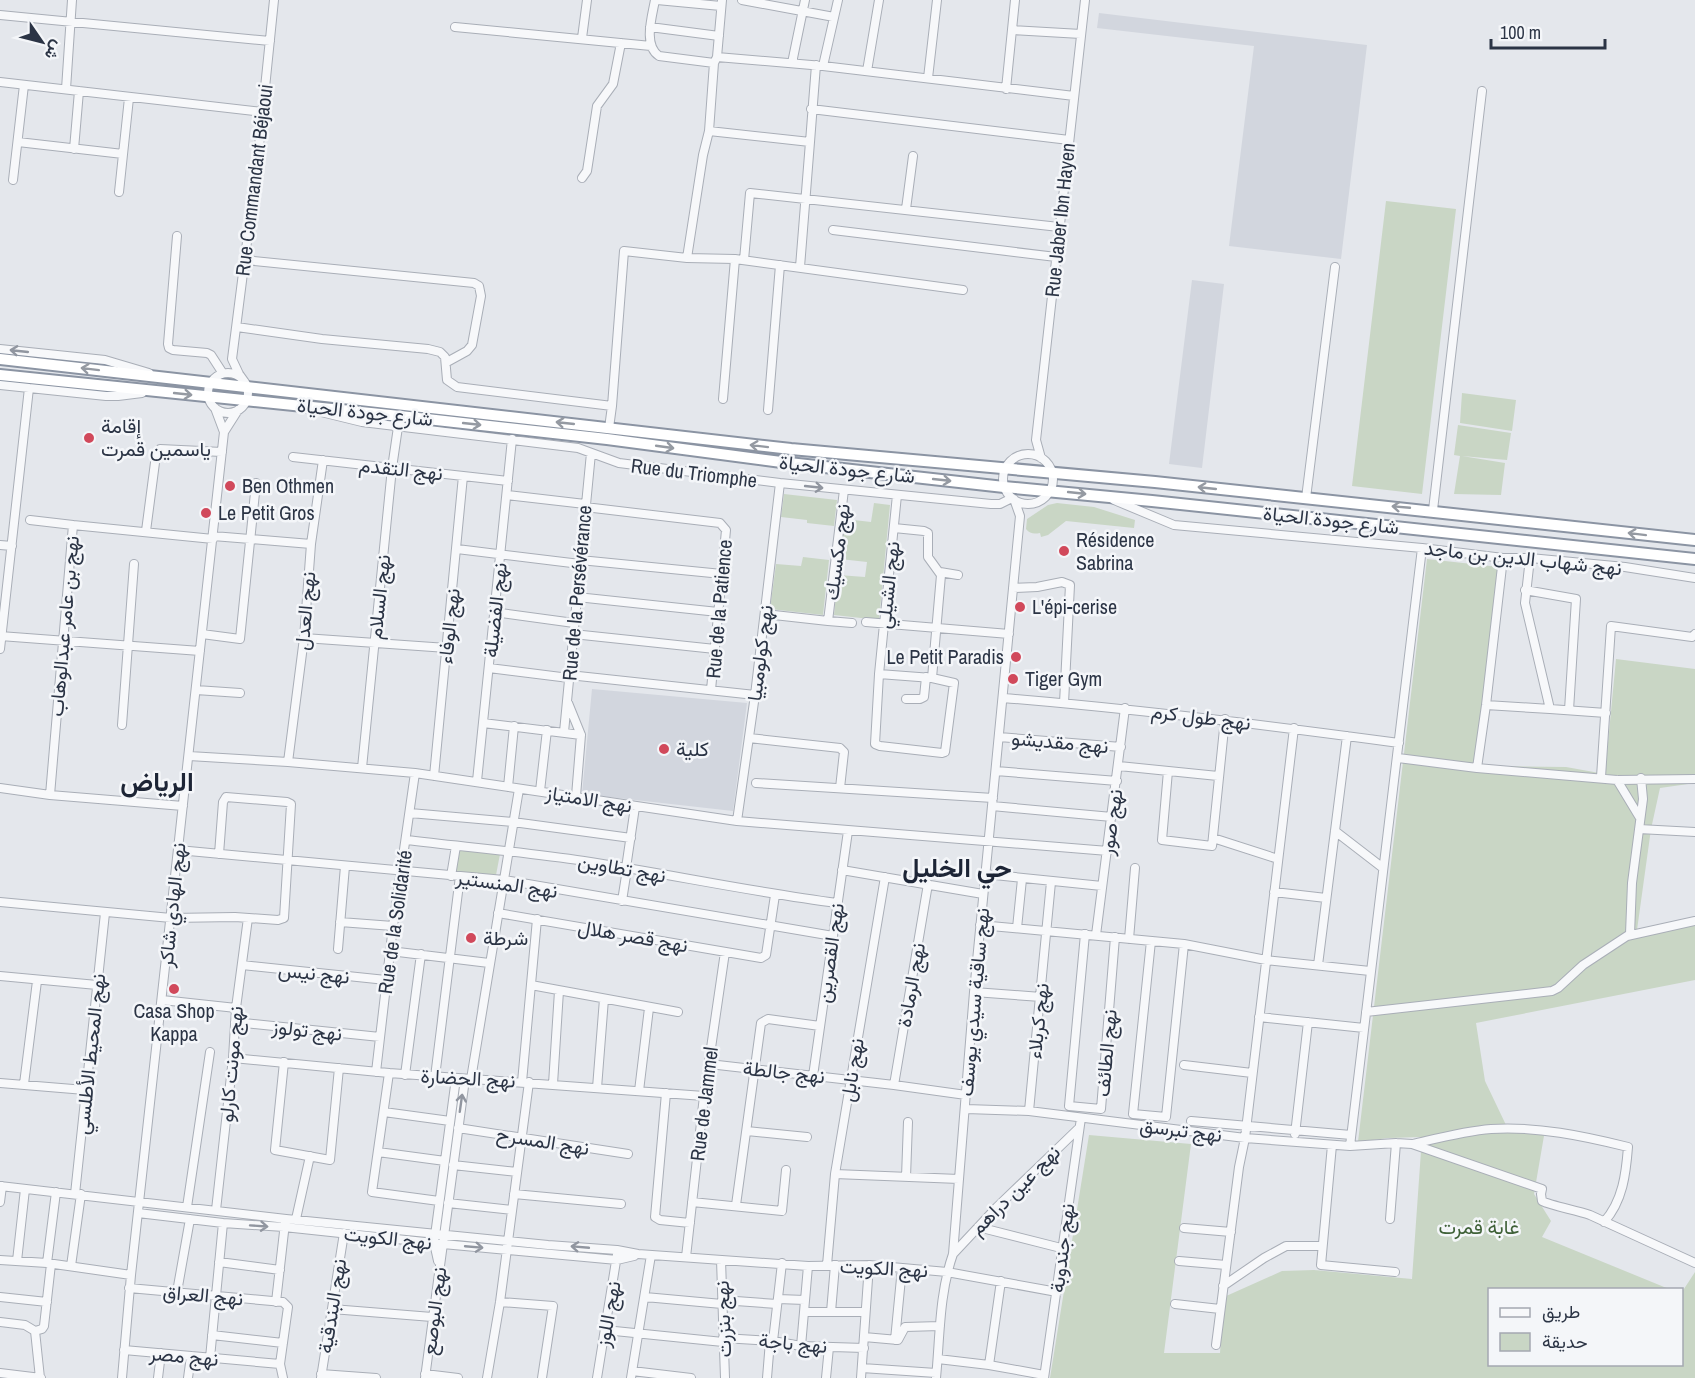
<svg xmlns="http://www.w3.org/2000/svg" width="1695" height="1378" viewBox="0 0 1695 1378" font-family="'Archivo Narrow',Vazirmatn,sans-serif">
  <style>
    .built { fill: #d2d6de }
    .green { fill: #c9d6c5 }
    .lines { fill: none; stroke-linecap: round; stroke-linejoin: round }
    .minor-casing { stroke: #a9aeb7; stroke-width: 10 }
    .highway-casing { stroke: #8b94a3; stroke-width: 14 }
    .minor { stroke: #f7f8fa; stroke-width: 8 }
    .highway { stroke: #fff; stroke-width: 10 }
    .oneway { stroke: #9196a0 }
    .oneway2 { stroke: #959aa2 }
    .poi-dot { fill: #d1495b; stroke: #f4f6f9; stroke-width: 2 }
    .labels { text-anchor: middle; stroke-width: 5; stroke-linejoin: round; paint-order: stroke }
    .street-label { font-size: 20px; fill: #2b3445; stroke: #f4f6f9 }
    .poi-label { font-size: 20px; fill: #2b3445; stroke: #f4f6f9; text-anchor: start }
    .park-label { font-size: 20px; fill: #3f6138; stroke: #f4f6f9 }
    .district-label { font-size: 26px; font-weight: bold; fill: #1d2536; stroke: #f4f6f9 }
  </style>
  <rect width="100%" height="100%" fill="#e4e7ec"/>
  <path class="built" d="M1099 13 1367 45 1341 259 1229 246 1254 46 1097 28Z
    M1192 280 1224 284 1202 468 1169 464Z
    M592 689 747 703 733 811 582 794Z"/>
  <path class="green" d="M1386 201 1456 209 1422 494 1352 486Z
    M1462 393 1516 400 1512 431 1460 423Z
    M1458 425 1511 433 1507 460 1462 456 1505 463 1501 495 1454 494 1460 456 1454 455Z
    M784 494 837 500 834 526 807 523V520L781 517Z
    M874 503 890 505 879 620 834 615 838 575 865 577 867 562 840 559 845 519 871 522Z
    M1057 503 1094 507 1135 520 1134 528 1066 521 1048 535 1041 537 1040 533C1034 534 1030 534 1026 529L1027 519 1048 505Z
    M803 557 829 560 823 615 770 609 776 564 801 566Z
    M1427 559 1499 567 1479 766 1566 767 1605 774 1616 659 1695 669V783L1660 788 1651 829 1637 930 1695 917V980L1476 1023 1485 1081 1506 1125 1545 1130 1534 1194 1551 1221 1542 1237 1669 1289 1490 1290V1364H1682V1292L1695 1272V1378H1050L1089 1135 1191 1144 1164 1353H1220L1224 1297 1282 1271 1314 1270 1412 1279 1422 1137 1388 1138 1358 1142Z
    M459 849 500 854 496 875 455 873Z"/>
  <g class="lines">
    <g class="minor-casing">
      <path id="minor" d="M655 0C652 17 643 45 659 56L714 63
        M657 0 721 6
        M742 0 834 17
        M0 15 270 41
        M455 27 651 46
        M650 27 719 36
        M1012 30 1081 34
        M582 38 587 0
        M717 57 823 66 1074 96
        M792 63 805 0
        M823 66 838 0
        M867 71 879 0
        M928 78 937 0
        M0 82 263 112
        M66 89 72 0
        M1006 89 1015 0
        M811 109 1069 140
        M709 131 810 142 816 65
        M18 142 123 154
        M74 149 79 91
        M582 178 587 171 597 106 613 84 621 43
        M13 180 24 85
        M119 192 129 98
        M906 209 913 156
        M833 230 1056 257
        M177 236 168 344 169 348 173 350 207 353 211 355 222 372
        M687 258 703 155 709 131 714 63 717 57 722 0
        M245 260 474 283 479 286 481 296 472 345 467 351 447 362
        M744 260 750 193 1059 227
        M800 267 810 142
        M237 327 322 339 428 349 440 352 445 357 447 380 457 387 612 406
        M0 349 105 360 149 373
        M208 393a20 20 0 1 1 40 0a20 20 0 1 1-40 0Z
        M244 381 239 374 232 359 258 156 274 0
        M0 385 106 396H118L142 393
        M723 399 735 259
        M768 410 780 265
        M321 412 362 422 578 448 619 463 780 483 991 504H1000L1012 498
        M609 428 612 406 624 251 687 258 735 259 963 290
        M224 432 238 410
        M1003 479a25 25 0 1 1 50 0a25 25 0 1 1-50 0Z
        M293 457 508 481
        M1041 458 1036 440 1085 0
        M507 495 585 504
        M1306 498 1335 267
        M1114 500 1174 525 1422 548 1503 558H1530L1625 567 1695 578
        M585 507 720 523 726 530 711 690
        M1433 510 1482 91
        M30 520 73 525
        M894 528 924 531 928 533V557L941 575 932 678
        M146 531 156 455 160 449 222 452
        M213 536 311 544
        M0 545 12 546
        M457 549 580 564
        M1503 558 1486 705 1477 768 1617 780 1695 779
        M1530 558 1525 603 1550 709 1606 713
        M580 560 722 574
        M940 572 958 575
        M1013 588 1037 587 1062 582 1070 585 1064 703
        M1525 590 1576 599 1569 710
        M577 597 718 612
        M494 612 574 623
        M765 614 828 621 844 490
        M828 621 852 623
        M866 622 1009 634
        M202 634 240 639 256 483
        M573 634 715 649
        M0 636 200 651
        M304 638 447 648
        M0 649 29 388
        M489 668 569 678
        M879 674 875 744 880 746 942 753 945 752 954 683 932 678 879 674 897 495
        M569 675 755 695
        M196 690 240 693
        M1003 698C1136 709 1267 725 1399 743
        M906 699H920L924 697 926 677
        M568 703 581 735
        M1486 705 1550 709
        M483 723 581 735 576 796
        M122 725 134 564
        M564 732 591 453
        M999 737 1121 747
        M749 738 840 748 844 752 840 788
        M189 756 288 762 415 773 737 821 1108 851
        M1398 758 1477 768
        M288 762 304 638 311 544 323 460
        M1119 766 1218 776
        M362 768 392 468 398 427
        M996 771 1117 781
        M1168 771 1162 840 1212 846 1225 719
        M434 776 463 476
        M1601 777 1611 626 1692 637 1695 634
        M1617 780 1640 818
        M477 781 512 439
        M756 783 993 798
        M508 787 514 726
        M0 788 50 795 183 806
        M540 791 547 730
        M50 795 73 525 213 539
        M992 806 1112 817
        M410 813 513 822 631 838
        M737 821 755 695 780 483
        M1639 829 1695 832
        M1335 831 1383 868
        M1213 838 1278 859
        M406 840C465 847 525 852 584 861 669 874 752 892 837 903
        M178 850 504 880 833 936
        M626 868 635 807
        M842 870 983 894
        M985 874 1102 886
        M451 876 456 846
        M1274 892 1326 898
        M622 901 627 869
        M0 902 171 918 235 917 278 920 284 918 291 804 287 802 226 797 223 802 219 854
        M498 913 761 958 766 955 775 895
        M340 922 393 926
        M980 925 1184 944 1266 960 1370 971
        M1017 928 1022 879
        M1085 934 1069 1106 1101 1109 1115 937
        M1630 934 1632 883 1643 799 1641 778
        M1096 935 1125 708
        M1129 939 1135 868
        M1151 941 1133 1114 1166 1117 1184 944
        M338 949 345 866
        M390 951 489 963
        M242 965 386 980
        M1318 965 1347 736
        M0 976 97 985
        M531 985 678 1012
        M974 992 1041 997
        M162 1000 236 1008
        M1366 1012 1552 991 1558 988 1583 965 1627 936 1695 921
        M1259 1017 1364 1028
        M235 1022 380 1037
        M233 1058 389 1073 704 1096
        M284 1062 275 1150 330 1160 339 1068
        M709 1064 894 1085 966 1095
        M1184 1065 1252 1073
        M376 1072 393 926 415 773
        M389 1073 372 1192 439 1201
        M405 1075 421 954
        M813 1076 848 831
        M435 1077 460 876
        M471 1079 519 789
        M522 1082 537 919
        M0 1083 85 1090
        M24 1084 37 981
        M553 1084 559 991
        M894 1085 928 884
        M597 1088 604 999
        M639 1091 649 1008
        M666 1093 655 1217 660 1220 690 1223
        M966 1109 1029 1111 1245 1138 1350 1146 1396 1143 1412 1144 1542 1189 1541 1194 1542 1201C1552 1206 1576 1210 1590 1215L1695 1263
        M1029 1111 1051 882
        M384 1112 450 1121
        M1191 1121 1351 1135
        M458 1128 628 1154
        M747 1131 807 1137
        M1295 1134 1308 1022
        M1413 1144C1439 1138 1465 1131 1491 1129 1536 1126 1584 1136 1628 1147 1626 1173 1623 1201 1604 1222
        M1332 1145 1321 1265 1395 1272
        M1350 1146 1422 548
        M378 1152 445 1161
        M453 1165 517 1172
        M835 1174 959 1179
        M906 1177 908 1122
        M0 1186 286 1219 548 1245 617 1250 638 1254 808 1266 869 1265 947 1272 1057 1292
        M75 1194 105 913
        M514 1194 621 1204
        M0 1202 2 1186
        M692 1202 782 1211 786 1170
        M448 1203 512 1210
        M736 1205 761 1023 768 1019 820 1026
        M187 1207 210 1052
        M216 1210 233 1058 236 1008 248 918
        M138 1213 223 1223 284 1227 443 1244 617 1260 634 1256
        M296 1219 310 1156
        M1390 1219 1396 1143
        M978 1227 1061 1248
        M1184 1228 1231 1232
        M953 1254 997 1207 1079 1128
        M686 1257 704 1096 725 952
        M0 1260 47 1263 131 1275
        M721 1260 725 1378
        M17 1261 25 1189
        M438 1261 434 1243 456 1078
        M1179 1261 1226 1265
        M219 1262 280 1270
        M47 1263 56 1192
        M827 1265 835 1174 885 877
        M835 1265 831 1312H865
        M71 1266 81 1194
        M808 1266 804 1312H831
        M1223 1286 1264 1258 1286 1246H1322
        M129 1288 283 1302 288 1307 280 1364 283 1378
        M177 1292 190 1219
        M0 1297 47 1302
        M645 1297 722 1304
        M778 1299 805 1300
        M722 1300 777 1304
        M276 1302 285 1223
        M500 1302 553 1306 542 1378
        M1175 1304 1220 1309
        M332 1309 432 1317
        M0 1322 25 1325 35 1331 40 1378
        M605 1330 723 1342
        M35 1331 42 1329 44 1326 51 1264
        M212 1335 283 1343
        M864 1337 898 1340 905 1327 940 1326
        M723 1338 773 1341 801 1346 864 1348
        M895 1340 902 1268
        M773 1341 782 1263
        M1216 1345 1239 1167 1245 1138 1294 728
        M801 1346 804 1312
        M124 1350 280 1364
        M210 1358 223 1223
        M938 1359 989 1365 1044 1375
        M989 1365 1001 1281
        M862 1368 936 1373
        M632 1371 691 1378
        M0 1373 41 1378
        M321 1374 376 1378
        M425 1374 458 1378
        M122 1378 131 1275 224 432 215 408
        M158 1378 161 1353
        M188 1378 191 1356
        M321 1378 344 1233
        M425 1378 465 1079
        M487 1378 500 1302 529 1082
        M597 1378 617 1255
        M631 1378 651 1255
        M767 1378 770 1341
        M826 1378 829 1347
        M861 1378 869 1265
        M936 1378C940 1337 939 1294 953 1254L974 992 1020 516 1014 499
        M1044 1378 1081 1118"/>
    </g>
    <g class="highway-casing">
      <path id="highway" d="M0 359 791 449 1155 482 1695 540
        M0 375 400 416 607 439 789 463 1004 487 1152 501 1695 559"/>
    </g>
    <use href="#minor" class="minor"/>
    <use href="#highway" class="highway"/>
  </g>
  <defs><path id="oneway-shaft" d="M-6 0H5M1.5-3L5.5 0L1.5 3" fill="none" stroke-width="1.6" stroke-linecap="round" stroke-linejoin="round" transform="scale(1.5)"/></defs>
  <g class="oneway">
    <use href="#oneway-shaft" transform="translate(19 351) rotate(-174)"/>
    <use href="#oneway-shaft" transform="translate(814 487) rotate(6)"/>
    <use href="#oneway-shaft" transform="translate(461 1103) rotate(-82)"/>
    <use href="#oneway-shaft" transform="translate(259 1226) rotate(4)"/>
    <use href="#oneway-shaft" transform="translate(474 1247) rotate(5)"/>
    <use href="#oneway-shaft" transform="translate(580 1247) rotate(-175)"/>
  </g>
  <g class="oneway2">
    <use href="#oneway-shaft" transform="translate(90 369) rotate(-173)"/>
    <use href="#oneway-shaft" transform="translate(183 394) rotate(6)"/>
    <use href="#oneway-shaft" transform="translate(565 423) rotate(-174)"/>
    <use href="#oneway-shaft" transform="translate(472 424) rotate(6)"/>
    <use href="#oneway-shaft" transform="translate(759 446) rotate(-173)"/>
    <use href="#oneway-shaft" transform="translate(665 447) rotate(8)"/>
    <use href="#oneway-shaft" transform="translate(942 480) rotate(6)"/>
    <use href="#oneway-shaft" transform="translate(1207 488) rotate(-174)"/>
    <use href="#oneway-shaft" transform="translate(1077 493) rotate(6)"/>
    <use href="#oneway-shaft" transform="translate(1401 507) rotate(-175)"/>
    <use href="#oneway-shaft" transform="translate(1637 534) rotate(-173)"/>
  </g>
  <g class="poi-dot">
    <circle cx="89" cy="438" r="6"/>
    <circle cx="230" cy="486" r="6"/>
    <circle cx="206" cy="513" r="6"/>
    <circle cx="1064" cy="551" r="6"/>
    <circle cx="1020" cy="607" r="6"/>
    <circle cx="1016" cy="657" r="6"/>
    <circle cx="1013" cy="679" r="6"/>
    <circle cx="664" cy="749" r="6"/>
    <circle cx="471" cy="938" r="6"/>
    <circle cx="174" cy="989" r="6"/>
  </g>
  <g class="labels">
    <g class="street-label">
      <text transform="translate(254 180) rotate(-83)" y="7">Rue Commandant Béjaoui</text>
      <text transform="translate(1060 220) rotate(-84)" y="7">Rue Jaber Ibn Hayen</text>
      <text transform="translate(365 412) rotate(6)" y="7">شارع جودة الحياة</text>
      <text transform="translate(401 469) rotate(6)" y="7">نهج التقدم</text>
      <text transform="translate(847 469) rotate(6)" y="7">شارع جودة الحياة</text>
      <text transform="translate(694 473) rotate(7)" y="7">Rue du Triomphe</text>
      <text transform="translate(1331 520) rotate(6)" y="7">شارع جودة الحياة</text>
      <text transform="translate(837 552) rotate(-83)" y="7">نهج مكسيك</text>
      <text transform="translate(1523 558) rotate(6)" y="7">نهج شهاب الدين بن ماجد</text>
      <text transform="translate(888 585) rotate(-84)" y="7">نهج الشيلي</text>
      <text transform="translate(577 593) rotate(-85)" y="7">Rue de la Persévérance</text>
      <text transform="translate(379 597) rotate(-84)" y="7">نهج السلام</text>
      <text transform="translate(719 609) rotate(-85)" y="7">Rue de la Patience</text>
      <text transform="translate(495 610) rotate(-84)" y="7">نهج الفضيلة</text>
      <text transform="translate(305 611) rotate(-85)" y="7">نهج العدل</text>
      <text transform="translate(64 626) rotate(-85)" y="7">نهج بن عامر عبدالوهاب</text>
      <text transform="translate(449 626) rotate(-84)" y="7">نهج الوفاء</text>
      <text transform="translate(760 653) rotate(-83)" y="7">نهج كولومبيا</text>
      <text transform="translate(1201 717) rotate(7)" y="7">نهج طول كرم</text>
      <text transform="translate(1060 742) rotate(5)" y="7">نهج مقديشو</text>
      <text transform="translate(589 799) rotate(9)" y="7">نهج الامتياز</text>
      <text transform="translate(1111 822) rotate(-82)" y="7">نهج صور</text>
      <text transform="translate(622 868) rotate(10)" y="7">نهج تطاوين</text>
      <text transform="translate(507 884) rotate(8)" y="7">نهج المنستير</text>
      <text transform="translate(172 905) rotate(-84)" y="7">نهج الهادي شاكر</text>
      <text transform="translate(395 922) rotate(-82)" y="7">Rue de la Solidarité</text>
      <text transform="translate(633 936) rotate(10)" y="7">نهج قصر هلال</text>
      <text transform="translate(830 953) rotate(-82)" y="7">نهج القصرين</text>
      <text transform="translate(314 973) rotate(6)" y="7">نهج نيس</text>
      <text transform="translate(911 985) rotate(-80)" y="7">نهج الرمادة</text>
      <text transform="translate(974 1002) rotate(-85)" y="7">نهج ساقية سيدي يوسف</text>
      <text transform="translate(1038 1021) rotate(-84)" y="7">نهج كربلاء</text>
      <text transform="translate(307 1030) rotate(6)" y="7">نهج تولوز</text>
      <text transform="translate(1106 1053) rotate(-85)" y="7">نهج الطائف</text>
      <text transform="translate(90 1054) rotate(-84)" y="7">نهج المحيط الأطلسي</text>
      <text transform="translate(231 1064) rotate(-85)" y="7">نهج مونت كارلو</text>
      <text transform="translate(852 1070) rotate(-81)" y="7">نهج نابل</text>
      <text transform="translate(784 1072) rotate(6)" y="7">نهج جالطة</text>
      <text transform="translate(468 1078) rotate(3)" y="7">نهج الحضارة</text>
      <text transform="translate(704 1104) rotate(-83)" y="7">Rue de Jammel</text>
      <text transform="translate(1181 1130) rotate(7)" y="7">نهج تبرسق</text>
      <text transform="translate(543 1141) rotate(9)" y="7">نهج المسرح</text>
      <text transform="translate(1015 1190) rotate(-45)" y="7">نهج عين دراهم</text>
      <text transform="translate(388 1238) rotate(6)" y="7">نهج الكويت</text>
      <text transform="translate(1062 1248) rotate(-83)" y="7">نهج جندوبة</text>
      <text transform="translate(884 1268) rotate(3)" y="7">نهج الكويت</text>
      <text transform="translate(203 1295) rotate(5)" y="7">نهج العراق</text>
      <text transform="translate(332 1306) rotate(-81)" y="7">نهج البندقية</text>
      <text transform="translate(434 1311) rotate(-83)" y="7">نهج البوصع</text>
      <text transform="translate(608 1314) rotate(-80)" y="7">نهج اللوز</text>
      <text transform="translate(723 1319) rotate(-92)" y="7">نهج بنزرت</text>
      <text transform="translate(793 1343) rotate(5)" y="7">نهج باجة</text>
      <text transform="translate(184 1356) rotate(5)" y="7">نهج مصر</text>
    </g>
    <g class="poi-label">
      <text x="101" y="433">إقامة<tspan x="101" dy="23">ياسمين قمرت</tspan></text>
      <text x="242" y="493">Ben Othmen</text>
      <text x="218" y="520">Le Petit Gros</text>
      <text x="1076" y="547">Résidence<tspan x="1076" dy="23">Sabrina</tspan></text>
      <text x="1032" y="614">L'épi-cerise</text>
      <text x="1004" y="664" text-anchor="end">Le Petit Paradis</text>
      <text x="1025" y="686">Tiger Gym</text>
      <text x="676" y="756">كلية</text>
      <text x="483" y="945">شرطة</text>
      <text x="174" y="1018" text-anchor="middle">Casa Shop<tspan x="174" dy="23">Kappa</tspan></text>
    </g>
    <g class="park-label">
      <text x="1479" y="1234">غابة قمرت</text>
    </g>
    <g class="district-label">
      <text x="157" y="791">الرياض</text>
      <text x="957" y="877">حي الخليل</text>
    </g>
  </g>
  <rect x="1488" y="1288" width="195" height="78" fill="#f4f6f9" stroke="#a4a8b1" stroke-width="1.5"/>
  <rect x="1500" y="1308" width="30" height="9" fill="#f7f8fa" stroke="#a4a8b1" stroke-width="1.5"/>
  <text x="1542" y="1318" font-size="18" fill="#2b3445">طريق</text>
  <rect x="1500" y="1333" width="30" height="18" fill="#c9d6c5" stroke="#a4a8b1" stroke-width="1.5"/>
  <text x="1542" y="1348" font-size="18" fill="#2b3445">حديقة</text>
  <g transform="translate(42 42) rotate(125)" stroke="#f4f6f9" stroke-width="4.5" paint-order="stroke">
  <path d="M0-4.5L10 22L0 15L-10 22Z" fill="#2b3445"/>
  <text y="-9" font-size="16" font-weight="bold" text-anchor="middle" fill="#2b3445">ش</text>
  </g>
  <path d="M1491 39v9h114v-9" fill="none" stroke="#2b3445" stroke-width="3"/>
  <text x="1500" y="39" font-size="18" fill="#2b3445" stroke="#f4f6f9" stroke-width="4.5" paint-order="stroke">100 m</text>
</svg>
